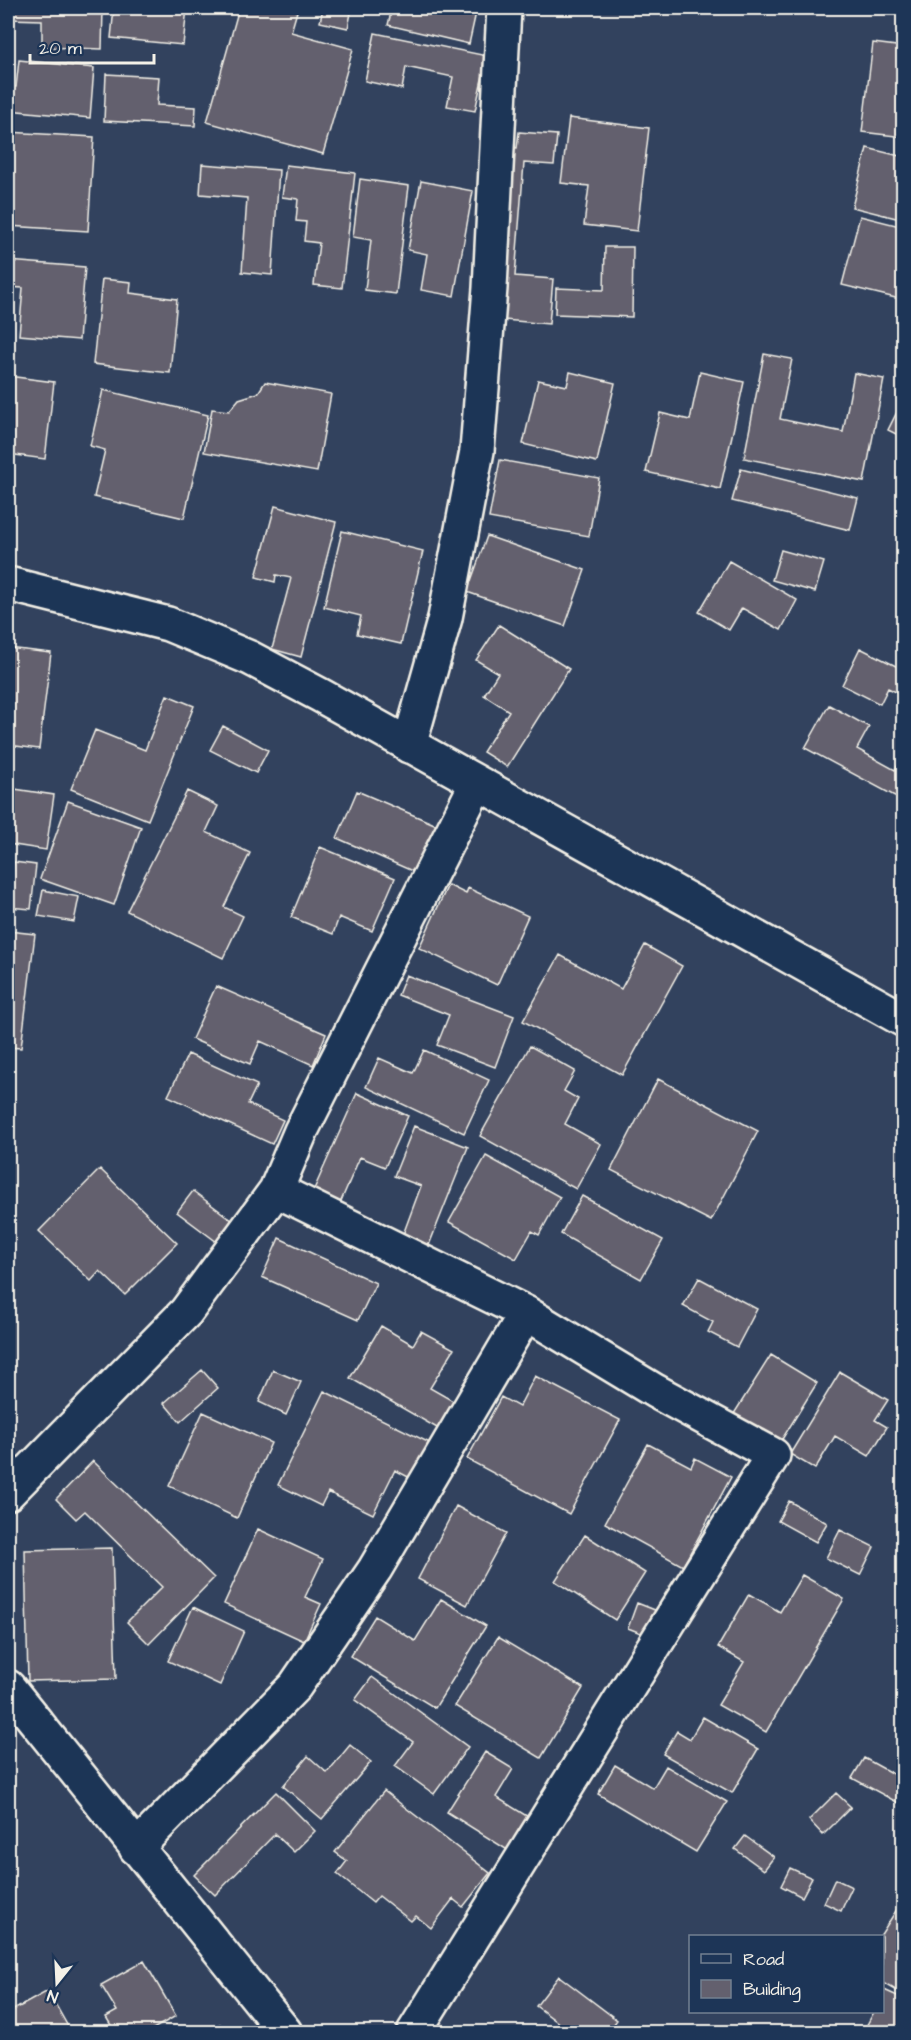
<svg xmlns="http://www.w3.org/2000/svg" width="911" height="2040" viewBox="0 0 911 2040" font-family="'Architects Daughter',sans-serif">
  <style>
    .building { fill: #63606e; stroke: #f4f1e8; stroke-width: 1.5 }
    .lines { fill: none; stroke-linecap: round; stroke-linejoin: round }
    .street-casing { stroke: #f4f1e8; stroke-width: 38 }
    .street { stroke: #1d3557; stroke-width: 33 }
  </style>
  <rect width="100%" height="100%" fill="#32425e"/>
  <filter id="ink" filterUnits="userSpaceOnUse"><feTurbulence type="fractalNoise" baseFrequency=".0167" numOctaves="2"/><feDisplacementMap in="SourceGraphic" scale="12" xChannelSelector="R" yChannelSelector="G"/><feConvolveMatrix kernelMatrix="1 2 1 2 8 2 1 2 1" color-interpolation-filters="sRGB"/></filter>
  <g filter="url(#ink)">
    <path class="building" d="M8 8H103L102 49 42 47V20L8 19Z
      M114 8H187L183 45 111 38Z
      M239 8H298L291 32 353 49 323 154 207 122Z
      M323 8H352L348 28 320 22Z
      M392 8H477L469 44 388 25Z
      M375 33 487 56 475 111 447 106 453 77 406 67 402 89 365 81Z
      M873 43 904 47V137L862 132Z
      M19 60 94 68 90 118 8 110V86L16 87Z
      M106 74 159 77 157 105 196 107 195 126 104 121Z
      M569 118 649 128 637 231 584 225 589 186 561 183Z
      M8 132 94 137 88 231 8 226Z
      M519 132 557 135 554 165 524 163 515 276 553 279 549 324 491 319 504 147 517 148Z
      M867 148 904 157V220L852 207Z
      M202 164 279 170 272 275 242 272 247 198 200 194Z
      M286 165 355 173 342 288 314 285 319 243 304 241 306 222 296 221 298 199 282 197Z
      M360 179 409 186 396 294 365 290 371 240 353 237Z
      M421 181 473 191 454 296 421 290 427 254 408 250Z
      M860 216 904 227V300L842 285Z
      M605 247H633L632 317 555 314 556 288 604 290Z
      M8 261 85 267 79 340 19 335 23 288 8 287Z
      M102 279 131 282 130 293 177 299 170 373 93 364Z
      M764 354 792 359 780 419 799 423 843 432 854 373 884 379 864 482 744 458Z
      M570 372 615 383 597 462 523 444 538 380 567 386Z
      M700 372 744 382 720 489 646 472 660 413 690 420Z
      M8 376 54 382 45 459 8 454Z
      M265 382 331 394 317 472 204 452 212 409 229 411 239 399 258 393Z
      M103 390 208 415 184 518 94 497 105 450 90 446Z
      M904 398V438L888 430Z
      M500 460 599 478 589 536 489 518Z
      M741 469 858 498 850 530 732 501Z
      M275 506 336 522 301 657 272 649 291 578 276 575 275 582 256 577Z
      M342 531 423 551 401 644 357 634 361 616 324 607Z
      M487 536 585 570 565 626 467 592Z
      M781 550 824 562 815 592 772 580Z
      M729 561 797 600 781 630 742 608 729 630 699 612Z
      M904 623V641L896 637Z
      M499 625 569 669 507 767 483 752 509 711 484 695 498 673 476 660Z
      M8 648 51 653 39 749 8 745Z
      M860 648 904 670V696L888 688 880 704 842 685Z
      M167 695 194 706 148 820 71 789 95 730 145 750Z
      M829 705 869 727 857 749 895 770 904 755V801L805 748Z
      M223 726 268 750 256 773 210 750Z
      M8 788 54 795 46 850 8 844Z
      M187 791 218 806 206 832 250 853 224 907 243 916 223 958 127 911Z
      M357 791 439 826 419 874 337 838Z
      M68 801 141 827 114 905 40 879Z
      M320 847 395 878 372 931 339 917 333 934 291 917Z
      M14 862 36 865 31 909 8 907V880H11Z
      M448 885 466 894 468 888 528 916 497 985 419 948Z
      M43 890 79 897 74 922 38 916Z
      M8 931 35 934 21 1048 8 1047Z
      M645 945 682 966 622 1075 523 1021 560 955 621 989Z
      M406 975 514 1016 495 1067 437 1045 449 1015 398 995Z
      M216 986 326 1034 313 1065 260 1041 250 1064 192 1039Z
      M530 1046 575 1071 564 1091 578 1099 565 1124 601 1144 576 1189 480 1136Z
      M424 1050 489 1080 464 1133 366 1087 379 1058 413 1073Z
      M188 1054 257 1085 248 1104 283 1120 272 1144 168 1096Z
      M658 1079 758 1131 711 1221 611 1170Z
      M357 1093 408 1116 385 1167 360 1157 338 1208 311 1196Z
      M414 1126 468 1147 427 1250 401 1240 421 1186 394 1176Z
      M486 1156 560 1197 539 1235 532 1231 516 1259 449 1222Z
      M100 1169 177 1243 125 1295 100 1271 91 1281 39 1231Z
      M193 1191 241 1227 225 1248 177 1212Z
      M582 1196 663 1240 641 1279 561 1234Z
      M279 1238 376 1283 358 1320 262 1277Z
      M699 1278 757 1309 737 1347 708 1332 713 1322 683 1306Z
      M381 1326 413 1345 421 1331 454 1349 430 1388 460 1405 444 1432 350 1378Z
      M771 1355 817 1383 776 1449 730 1420Z
      M202 1370 218 1388 180 1422 164 1403Z
      M273 1370 301 1382 286 1415 259 1402Z
      M840 1372 888 1400 875 1420 887 1427 869 1456 835 1436 815 1469 790 1454Z
      M535 1376 620 1420 569 1514 467 1459 501 1397 519 1407Z
      M324 1391 432 1444 414 1480 395 1470 373 1514 328 1492 321 1506 278 1485Z
      M203 1412 271 1443 237 1518 169 1486Z
      M648 1444 691 1467 695 1458 731 1477 683 1566 605 1523Z
      M93 1461 214 1578 149 1644 127 1622 162 1587 85 1511 76 1519 56 1499Z
      M789 1501 827 1523 816 1542 778 1521Z
      M456 1506 506 1533 467 1605 418 1579Z
      M258 1529 323 1559 305 1597 321 1604 304 1641 224 1604Z
      M840 1530 874 1547 860 1575 826 1558Z
      M585 1535 645 1573 615 1620 555 1581Z
      M112 1548 116 1679 28 1681 25 1550Z
      M802 1575 844 1599 766 1732 718 1705 744 1662 718 1647 749 1594 780 1612Z
      M441 1599 486 1626 435 1708 350 1656 375 1616 415 1641Z
      M637 1603 660 1612 651 1637 628 1628Z
      M193 1607 244 1631 220 1685 168 1661Z
      M498 1637 583 1688 541 1758 455 1706Z
      M372 1677 468 1747 434 1794 395 1766 413 1742 355 1700Z
      M703 1717 758 1749 732 1793 663 1754 677 1731 690 1739Z
      M350 1745 371 1762 322 1819 283 1786 308 1756 327 1773Z
      M485 1752 513 1769 496 1797 530 1818 509 1851 447 1812Z
      M864 1758 904 1780V1806L852 1778Z
      M615 1765 653 1788 666 1766 727 1802 696 1852 598 1794Z
      M384 1791 490 1873 463 1907 453 1899 431 1928 416 1916 411 1921 379 1896 373 1903 337 1874 347 1861 335 1852Z
      M276 1792 315 1831 294 1852 275 1834 215 1895 194 1875Z
      M836 1793 851 1807 823 1835 809 1820Z
      M745 1836 774 1857 764 1870 735 1849Z
      M790 1868 812 1878 802 1897 781 1886Z
      M835 1879 852 1887 841 1911 824 1903Z
      M904 1898V1995L882 1982V1936H880Z
      M144 1961 176 2016 148 2032H115L106 2017 117 2011 101 1985Z
      M559 1976 617 2020 608 2032H571L536 2006Z
      M882 1989 904 1999V2032H863L874 2012H882Z
      M48 1991 71 2032H8V2013Z
      M220 2024 224 2032H202Z"/>
    <g class="lines">
      <g class="street-casing">
        <path id="street" d="M8 584 168 624 250 658 320 695 904 1020
          M409 746 445 618 477 451 490 288 504 8
          M276 1190 526 1313 655 1391 773 1455 414 2032
          M8 1493 186 1312 276 1190 301 1131 477 783
          M8 1687 285 2032
          M136 1848 295 1686 375 1569 526 1313"/>
      </g>
      <use href="#street" class="street"/>
    </g>
  </g>
  <rect width="911" height="2040" fill="none" stroke="#1d3557" stroke-width="30"/>
  <rect x="15" y="15" width="881" height="2010" fill="none" stroke="#f4f1e8" stroke-width="2" filter="url(#ink)"/>
  <rect x="689" y="1935" width="195" height="78" fill="#1d3557" stroke="#738091" stroke-width="1.5"/>
  <rect x="701" y="1954" width="30" height="9" fill="#1d3557" stroke="#738091" stroke-width="1.5"/>
  <text x="743" y="1965" font-size="18" fill="#f4f1e8">Road</text>
  <rect x="701" y="1980" width="30" height="18" fill="#63606e" stroke="#738091" stroke-width="1.5"/>
  <text x="743" y="1995" font-size="18" fill="#f4f1e8">Building</text>
  <g transform="translate(57 1983) rotate(198)" stroke="#1d3557" stroke-width="4.5" paint-order="stroke">
  <path d="M0-4.5L10 22L0 15L-10 22Z" fill="#f4f1e8"/>
  <text y="-9" font-size="16" font-weight="bold" text-anchor="middle" fill="#f4f1e8">N</text>
  </g>
  <path d="M30 54v9h124v-9" fill="none" stroke="#f4f1e8" stroke-width="3"/>
  <text x="39" y="54" font-size="18" fill="#f4f1e8" stroke="#1d3557" stroke-width="4.5" paint-order="stroke">20 m</text>
</svg>
